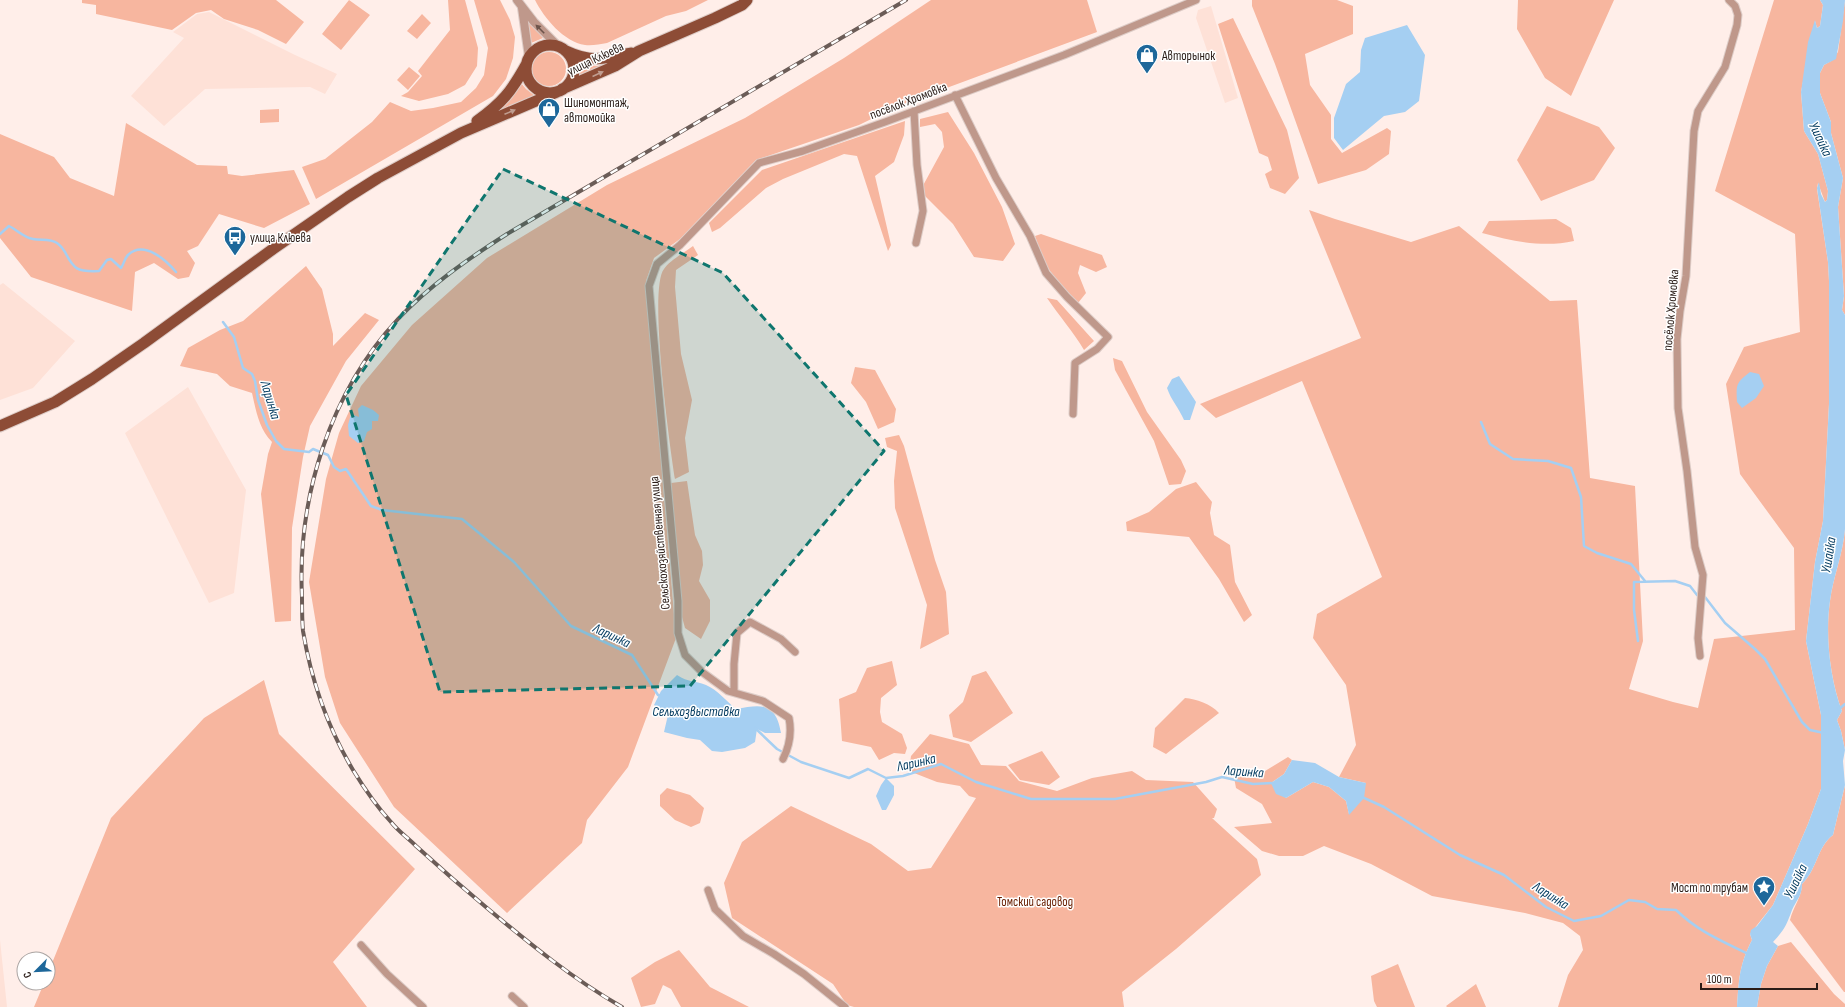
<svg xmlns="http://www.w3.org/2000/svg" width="1845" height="1007" viewBox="0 0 1845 1007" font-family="'Sofia Sans Condensed',sans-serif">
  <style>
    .built { fill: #fee1d7 }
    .green { fill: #f7b69f }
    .water { fill: #a5cff2 }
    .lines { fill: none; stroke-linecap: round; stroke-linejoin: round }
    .stream { stroke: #a5cff2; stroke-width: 2.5 }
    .minor-casing { stroke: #ddccc7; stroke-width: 9 }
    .tertiary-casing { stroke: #ddccc7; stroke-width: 10 }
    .primary-casing { stroke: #ddccc7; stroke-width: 13 }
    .minor { stroke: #bf988b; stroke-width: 7 }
    .tertiary { stroke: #bf988b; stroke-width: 8 }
    .primary { stroke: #8d4c36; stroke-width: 11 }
    .rail-casing { stroke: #6b5c57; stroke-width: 4 }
    .rail { stroke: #fff; stroke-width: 2.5; stroke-dasharray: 8; stroke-linecap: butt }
    .oneway { fill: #6d544b }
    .oneway2 { fill: #c09d90 }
    .marked { fill: #0f766e; fill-opacity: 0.2; stroke: #0f766e; stroke-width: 3; stroke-dasharray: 8 5; stroke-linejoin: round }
    .labels { text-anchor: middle; stroke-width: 3; stroke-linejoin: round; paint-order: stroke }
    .poi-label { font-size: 13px; fill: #2a1c17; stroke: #fff; text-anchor: start }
    .street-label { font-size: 13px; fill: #2a1c17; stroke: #fff }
    .park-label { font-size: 13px; fill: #681e00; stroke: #fff }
    .water-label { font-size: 14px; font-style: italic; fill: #00395e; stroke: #fff }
  </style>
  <rect width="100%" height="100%" fill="#ffeee9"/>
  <path class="built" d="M1211 6 1238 98 1225 103 1196 18 1198 10Z
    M209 12 295 55 337 74 325 94 310 87 205 89 164 126 131 96 184 38 173 32 197 14Z
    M3 283 75 341 33 388 0 400V285Z
    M188 387 246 490 234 593 209 603 125 433Z
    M0 940 7 1007H0Z"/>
  <path class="green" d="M82 0H276L304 22 286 44 258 30 224 19 211 10 196 13 172 30 96 14V5L82 3Z
    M349 0 370 15 341 50 322 34Z
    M448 0H465L478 48 477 66 465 85 448 94 419 101 401 96 408 92 422 76 418 71 450 30Z
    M474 0H500L510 20 515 37 513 58 506 79 493 96 316 199 302 167 325 159 372 122 390 102 411 111 433 108 461 102 476 88 484 75 488 48Z
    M535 0H708L686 11 666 16 607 43C600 44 592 46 585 45 564 42 544 18 535 0Z
    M931 0H1087L1097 32 898 106 859 125 756 160 680 239 654 258 646 281 676 638 628 767 587 820 582 843 507 913 394 807 340 723 325 677 309 582 326 479 339 433 361 386 412 325 487 258 607 185 745 118 844 58Z
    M1252 0H1337L1353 6V34L1305 54 1310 85 1331 115V139L1342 153 1387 128 1391 131 1389 154 1366 170 1318 184 1275 64 1252 6Z
    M1518 0H1614L1571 96 1545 78 1517 29Z
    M1774 0H1820L1823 5 1820 26 1817 28 1815 21 1801 92 1804 131 1818 154 1828 191 1827 200 1825 202 1818 183 1817 189 1828 262 1829 281V404L1823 521 1815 562 1806 641 1821 715V789L1808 824 1773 905 1750 934 1752 940C1739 965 1739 980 1737 1007H1558L1568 975 1583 950 1580 936 1563 923 1525 913 1432 896 1371 864 1324 846 1303 856H1279L1262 851 1234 827 1272 823 1262 804 1236 788 1233 772 1257 776 1288 757 1292 760 1284 774 1271 783 1286 798 1313 782 1329 787 1346 801 1349 814 1366 783 1339 777 1356 745 1346 685 1313 638 1317 614 1382 577 1302 381 1216 418 1200 404 1361 338 1309 210 1335 219 1411 242 1459 226 1550 301 1577 300 1590 478 1635 486 1643 641 1629 689 1673 702 1698 708 1714 639 1795 630 1794 548 1740 474 1726 384 1744 347 1800 332 1795 234 1715 191Z
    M1845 0V315L1842 310 1844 296 1838 207 1843 178 1831 133V122L1820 93V73L1824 65 1831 61 1838 52Z
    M422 14 431 23 417 39 407 31Z
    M527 17 543 38 531 43Z
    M1233 18 1287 130 1299 178 1285 194 1270 188 1265 174 1272 170 1268 157 1259 153 1218 24Z
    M532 69a17 17 0 1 1 34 0a17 17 0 1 1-34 0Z
    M579 64 597 66 606 64 578 77Z
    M409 67 420 76 408 90 397 80Z
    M521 83 526 89 535 96 499 112 512 98Z
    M1547 106 1599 127 1615 148 1594 180 1541 201 1517 160Z
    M279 109V122L260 123V110Z
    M948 112 974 153 1002 207 1015 244 1003 261 974 257 953 224 920 191 944 147 942 132 935 124 920 127V119Z
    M905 121 904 135 894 162 875 176 891 245 888 251 857 156 844 154 783 179 766 188 720 228 712 232 709 223 762 170Z
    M126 123 197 165 227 166 228 174 242 176 294 170 310 204 264 228 219 214 198 246 187 251 195 263 189 277 178 279 154 263 135 272 132 311 31 277 0 238V134L54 157 70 178 114 196Z
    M1556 219 1571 228 1574 241C1543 248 1512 241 1482 233L1489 221Z
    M1041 234 1102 255 1107 267 1096 272 1080 265 1078 273 1086 293 1078 303 1056 279 1045 264 1035 236Z
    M693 246 698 255 676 270 675 287 681 354 692 400 685 438 689 472 675 479C670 447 648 289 664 269 669 261 685 252 693 246Z
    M306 266 322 289 333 334V346L365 313 379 320 346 361 310 426 303 457 292 528 291 621 275 622 261 494 268 454 272 442C259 429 256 411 252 393L230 386 217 374 180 366 188 348 220 330 243 321Z
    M1047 298 1057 300 1094 341 1084 350C1073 331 1059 316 1047 298Z
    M1113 358 1122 361 1147 412 1181 460 1186 471 1181 484 1169 485 1154 441 1115 370Z
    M855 367 875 370 896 409 894 422 878 429 866 402 851 383Z
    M899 435 904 446 935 560 946 592 949 634 920 649 927 605 895 508 894 481 897 451 887 447 885 438Z
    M687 481 695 535 702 551 703 565 699 581 710 600V621L701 639 685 628 682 617 677 565 671 483Z
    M1196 482 1212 502 1210 513 1214 535 1230 545 1235 582 1252 615 1244 622 1219 579 1189 537 1127 531 1126 522 1149 512 1176 489Z
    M1845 529V750L1841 731 1837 720 1842 711C1830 679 1825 635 1830 601 1833 577 1843 554 1845 529Z
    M892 661 897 685 881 698 880 712 882 722 902 734 907 748 905 754 894 753 879 760 871 747 842 741 839 699 856 692 867 668Z
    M986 671 1013 713 971 742 953 737 949 715 963 702 972 676Z
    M264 680 279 734 415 869 333 962 367 1007H34L44 983H48V973L111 818 204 718Z
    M1185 698C1196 699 1211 704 1219 713L1166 754 1153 747 1155 728Z
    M930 734 969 744 981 765 1006 766 1019 781 1057 791 1092 778 1132 771 1146 780 1193 782 1217 809 1214 818H1212L1257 859 1261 875 1176 949 1122 992 1124 1007H854L847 1005 833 984 732 918 724 883 742 842 791 806 871 844 908 871 931 868 976 798 969 796 960 786 937 782 909 771 911 756Z
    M1042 751 1060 777 1049 785 1020 780 1008 765Z
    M1845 785V992H1844L1790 920C1793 907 1802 897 1802 884 1817 870 1817 847 1833 835Z
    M667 788 690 795 704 808 700 823 691 827 675 820 660 806V795Z
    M1791 942 1834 994 1845 1004V1007H1757L1761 984 1767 966 1778 946Z
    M679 950 710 987 749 1007H681L671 989 663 985 655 1004 641 1007 631 978 655 962Z
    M1398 964 1415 1007H1377L1374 1001 1371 976Z
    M1476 984 1486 1007H1447L1446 1006Z"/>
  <path class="water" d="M1820 0H1845L1843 21 1836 59 1824 65 1820 73V93L1831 122V133L1843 178 1838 207 1844 296 1842 310 1845 315V529C1843 554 1833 577 1830 601 1825 635 1830 680 1842 711L1837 720 1841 731 1845 750 1843 761 1845 785 1833 835C1817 847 1817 870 1802 884 1802 896 1797 899 1792 910 1786 926 1785 929 1773 942L1778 946 1767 966 1761 984 1757 1007H1737C1739 980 1739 965 1752 940L1750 934 1751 930 1757 926 1773 905 1808 824 1821 789V715L1806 641 1815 562 1823 521 1829 404V281L1828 262 1817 188 1819 182 1821 194 1825 202 1827 200 1828 191 1818 154 1804 131 1801 92 1808 42 1815 20 1817 28 1820 26 1823 5Z
    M1407 25 1425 55 1419 101 1405 112 1384 116 1343 150 1334 138V118L1346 84 1360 72 1361 50 1365 38Z
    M1750 372 1759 374 1764 386 1756 398 1742 408 1737 402C1736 384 1736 383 1750 372Z
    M1179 376 1196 402 1190 420H1184C1179 408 1171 400 1167 388L1172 379Z
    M362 405 373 410 379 415 378 421H372V429L367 432 364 441 358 443 349 436 348 425 351 414 359 417 358 409Z
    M677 675C689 683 694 680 706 685 718 690 726 701 736 709 763 704 776 703 781 733H765L757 729 755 742 745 748 722 752 712 751 700 740 687 738 664 732 668 715 654 705 661 691Z
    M1292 760 1315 763 1339 777 1366 783 1364 798 1349 815 1346 801 1329 787 1313 782 1286 798 1276 794 1271 783 1284 774Z
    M886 778 894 786V795L886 810H882L876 796 881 785Z"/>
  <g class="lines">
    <path class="stream" d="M0 234 9 226C17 230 24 238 33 239 41 241 49 238 57 243 60 245 63 249 65 252 74 270 78 272 99 271L107 260 111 259 121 268C124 264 124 259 128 255 144 240 166 260 176 272
      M223 322 234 337 243 368 252 374 255 381 258 400 267 425 276 441 284 449 309 452 313 449 328 455 334 467 340 471 346 469 371 506 382 510 462 519 514 562 571 626 632 655 658 695 661 696
      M1481 422 1490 444 1513 459 1548 461 1571 468 1581 497 1584 546 1597 553 1631 564 1645 581
      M1705 597 1725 623 1755 649 1765 659 1802 722 1810 730 1824 733
      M1638 641 1634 610V582L1675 581 1690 586 1697 595
      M1839 709 1845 704
      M755 728 777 749 801 762 849 778 868 769 886 778 903 776 941 764 976 782 1031 799H1115L1206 782 1222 777 1253 784 1273 783
      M1362 797 1384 807 1460 855 1504 875 1546 907 1574 921 1601 916 1629 900 1645 902 1657 909 1676 910C1699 932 1720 940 1748 954"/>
    <g class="minor-casing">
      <path id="minor" d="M955 95 996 178 1030 236 1046 273 1067 297 1108 337 1097 349 1075 363 1073 414
        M914 111 917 165 923 211 916 243
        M1700 656 1698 638 1703 575 1695 547 1687 471 1678 408 1677 339 1680 311 1686 276 1694 131 1698 111 1725 67 1737 25 1738 15 1735 6 1729 0
        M734 692V664L737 633 750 622 781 639 795 652
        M783 759C790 745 792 733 789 718L763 701 728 691 702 672 685 655 678 633V601L649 286 657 264 680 245 759 163 803 151 885 122 1064 55 1196 0
        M708 890 715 909 743 936 774 954 804 974 845 1007
        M361 945 387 974 423 1007
        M512 996 524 1007"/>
    </g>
    <g class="tertiary-casing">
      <path id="tertiary" d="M517 0 534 22 560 48
        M522 8 529 57"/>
    </g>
    <g class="primary-casing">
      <path id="primary" d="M526 69a24 24 0 1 1 48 0a24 24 0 1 1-48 0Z
        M566 51C591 63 605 59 631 53
        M562 89 615 66 639 51 715 18 742 5 747 0
        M477 121C502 103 511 92 526 65
        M0 426 55 402 92 379 144 343 273 249 348 197 378 178 461 133 557 92"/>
    </g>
    <use href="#minor" class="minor"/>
    <use href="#tertiary" class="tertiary"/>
    <use href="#primary" class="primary"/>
    <g class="rail-casing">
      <path id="rail" d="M622 1007C573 979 530 944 487 908 463 888 439 867 416 846 408 838 398 831 391 822 377 807 364 788 353 770 328 728 311 679 303 631 302 620 302 608 302 597 297 498 330 392 398 319 430 285 468 259 507 234L906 0"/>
    </g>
    <use href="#rail" class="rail"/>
  </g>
  <defs><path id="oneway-solid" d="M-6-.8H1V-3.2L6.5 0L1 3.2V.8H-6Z"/></defs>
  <use class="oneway" href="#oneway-solid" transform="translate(540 29) rotate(-135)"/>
  <g class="oneway2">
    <use href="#oneway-solid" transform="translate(598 74) rotate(-24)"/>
    <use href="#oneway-solid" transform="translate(510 112) rotate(-23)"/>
  </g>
  <path class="marked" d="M503 169 723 273 884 451 690 686 440 692 346 395Z"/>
  <defs>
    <g id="shop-pin" transform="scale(1.15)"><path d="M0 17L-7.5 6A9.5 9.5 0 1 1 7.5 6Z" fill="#1d679a" stroke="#fff"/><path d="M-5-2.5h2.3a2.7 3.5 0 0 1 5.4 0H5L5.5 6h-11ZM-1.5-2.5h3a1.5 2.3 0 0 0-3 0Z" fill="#fff"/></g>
    <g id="bus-pin" transform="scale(1.15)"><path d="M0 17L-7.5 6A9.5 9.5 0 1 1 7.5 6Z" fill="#1d679a" stroke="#fff"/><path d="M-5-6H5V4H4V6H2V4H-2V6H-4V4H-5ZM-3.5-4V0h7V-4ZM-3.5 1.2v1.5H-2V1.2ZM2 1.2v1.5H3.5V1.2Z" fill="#fff"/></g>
    <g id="sight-pin" transform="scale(1.15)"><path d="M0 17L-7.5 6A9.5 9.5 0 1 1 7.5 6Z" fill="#1d679a" stroke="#fff"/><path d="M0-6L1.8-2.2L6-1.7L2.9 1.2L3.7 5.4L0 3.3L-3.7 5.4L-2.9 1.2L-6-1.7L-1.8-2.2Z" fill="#fff"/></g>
  </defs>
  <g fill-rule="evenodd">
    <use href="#shop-pin" x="1147" y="55"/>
    <use href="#shop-pin" x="549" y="109"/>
    <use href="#bus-pin" x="235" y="237"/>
    <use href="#sight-pin" x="1764" y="887"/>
  </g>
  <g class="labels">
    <g class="poi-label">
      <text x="1162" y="60">Авторынок</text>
      <text x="564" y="107">Шиномонтаж,<tspan x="564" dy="15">автомойка</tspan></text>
      <text x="250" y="242">улица Клюева</text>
      <text x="1748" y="892" text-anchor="end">Мост по трубам</text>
    </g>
    <g class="street-label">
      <text transform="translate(595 58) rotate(-26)" y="5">улица Клюева</text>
      <text transform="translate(908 100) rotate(-21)" y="5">посёлок Хромовка</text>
      <text transform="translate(1670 310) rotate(-85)" y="5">посёлок Хромовка</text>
      <text transform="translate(659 543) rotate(-95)" y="5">Сельскохозяйственная улица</text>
    </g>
    <g class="park-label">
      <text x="1035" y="906">Томский садовод</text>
    </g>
    <g class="water-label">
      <text transform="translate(1821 139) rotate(65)" y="5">Ушайка</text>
      <text transform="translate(271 400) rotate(73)" y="5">Ларинка</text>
      <text transform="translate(1828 555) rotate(-81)" y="5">Ушайка</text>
      <text transform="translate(612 635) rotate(25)" y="5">Ларинка</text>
      <text x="696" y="716">Сельхозвыставка</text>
      <text transform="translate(916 762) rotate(-13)" y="5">Ларинка</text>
      <text transform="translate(1244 771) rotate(4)" y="5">Ларинка</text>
      <text transform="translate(1795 881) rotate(-64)" y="5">Ушайка</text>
      <text transform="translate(1551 895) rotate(32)" y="5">Ларинка</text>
    </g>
  </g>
  <g transform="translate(36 971) rotate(246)"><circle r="19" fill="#ffffff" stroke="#aaa4a2"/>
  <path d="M0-3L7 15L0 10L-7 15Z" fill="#1d679a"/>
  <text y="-6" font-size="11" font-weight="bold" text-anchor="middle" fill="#2a1c17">С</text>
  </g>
  <path d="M1701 983v6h116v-6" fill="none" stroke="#2a1c17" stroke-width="2"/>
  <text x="1707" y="983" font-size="12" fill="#2a1c17" stroke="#ffffff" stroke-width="3" paint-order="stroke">100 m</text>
</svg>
